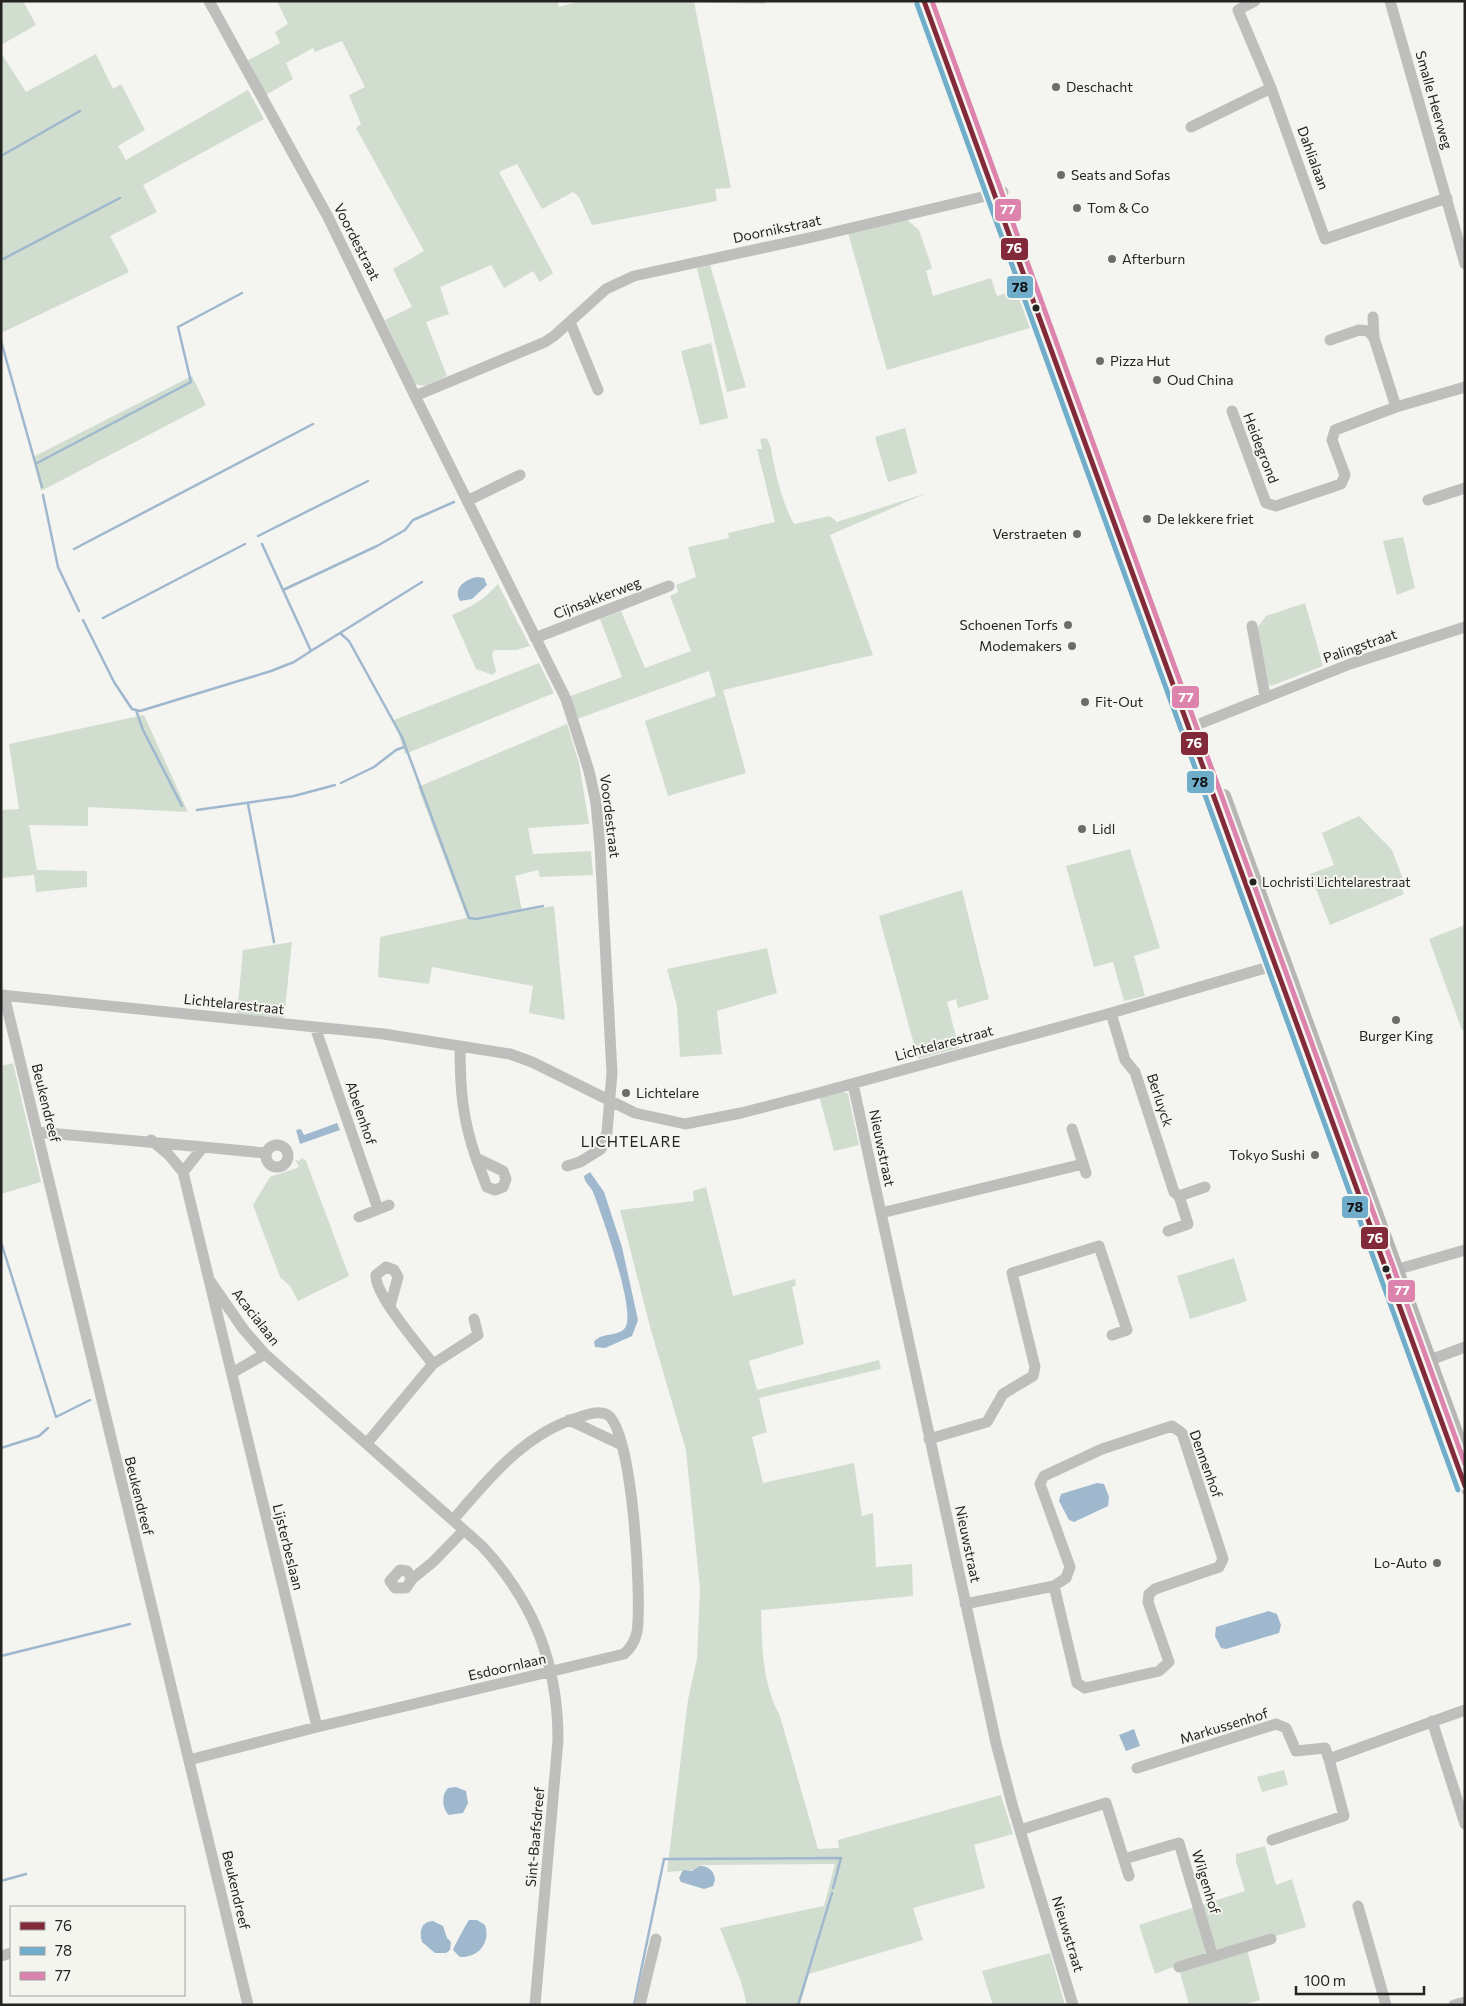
<svg xmlns="http://www.w3.org/2000/svg" width="1466" height="2006" viewBox="0 0 1466 2006" font-family="Commissioner,sans-serif">
  <style>
    .green { fill: #d1ddce }
    .water { fill: #9fb8ce }
    .lines { fill: none; stroke-linecap: round; stroke-linejoin: round }
    .stream { stroke: #9fb8ce; stroke-width: 2.5 }
    .minor { stroke: #bebebd; stroke-width: 11 }
    .major { stroke: #b7b6b5; stroke-width: 14 }
    .bus-1-casing { stroke: #f5f5f0; stroke-width: 9 }
    .bus-2-casing { stroke: #f5f5f0; stroke-width: 9 }
    .bus-3-casing { stroke: #f5f5f0; stroke-width: 9 }
    .bus-1 { stroke: #822a3a; stroke-width: 5 }
    .bus-2 { stroke: #70adcb; stroke-width: 5 }
    .bus-3 { stroke: #dc84ad; stroke-width: 5 }
    .poi-dot { fill: #6d6c6a; stroke: #f5f5f0; stroke-width: 2 }
    .bus-dot { fill: #242322; stroke: #f5f5f0; stroke-width: 2 }
    .labels { text-anchor: middle; stroke-width: 4; stroke-linejoin: round; paint-order: stroke }
    .bus-label { font-size: 13px; fill: #242322; stroke: #f5f5f0; text-anchor: start }
    .poi-label { font-size: 14px; fill: #242322; stroke: #f5f5f0; text-anchor: start }
    .street-label { font-size: 14px; fill: #242322; stroke: #f5f5f0 }
    .neighbourhood-label { font-size: 15px; letter-spacing: 1px; fill: #242322; stroke: #f5f5f0 }
    .line-badge { stroke: #f5f5f0; stroke-width: 2 }
    .badge-label { font-size: 14px; text-anchor: middle; font-weight: bold; fill: #fff }
    .pale-badge-label { font-size: 14px; text-anchor: middle; font-weight: bold; fill: #111 }
  </style>
  <rect width="100%" height="100%" fill="#f4f4f1"/>
  <path class="green" d="M1 1H23L36 25 1 45Z
    M277 1H558L559 7 580 1H764L765 4 694 2 731 188 715 189 717 201 592 225 579 197 573 192 542 209 517 164 499 172 553 273 540 282 533 271 504 288 491 265 440 287 449 314 426 322 447 376C437 380 423 391 413 382L385 320 412 307 393 269 424 251 356 128 361 124 349 95 365 87 342 41 315 52 313 48 286 63 293 79 266 95 247 61 280 43 275 32 288 24Z
    M1 53 26 92 96 54 113 89 121 84 145 130 118 146 126 160 248 90 264 119 143 185 157 212 110 236 129 272 1 333Z
    M906 219 919 230 932 268 926 271 933 296 991 278 997 296 1016 290 1030 328 887 370 848 233Z
    M710 265 746 387 727 392 697 268Z
    M711 343 728 418 700 425 681 351Z
    M192 376 206 405 41 491 33 457Z
    M905 428 917 473 888 482 875 437Z
    M766 438C772 445 771 451 773 460 777 481 784 506 794 524L830 516 837 522 927 493 830 535 873 655 723 690 746 773 668 796 645 721 716 696 709 671 577 719 568 697 622 677 600 619 621 611 645 668 691 651 670 596 678 592 676 585 696 577 688 547 729 538 728 533 775 522 757 449H762L760 439Z
    M1403 537 1415 588 1397 595 1383 541Z
    M498 584 530 646 516 650H494L492 655 496 671 493 675 476 669 452 615C471 607 484 600 498 584Z
    M1305 603 1323 666 1271 686 1266 681 1257 628 1266 616Z
    M539 663 554 693 405 754 394 720Z
    M144 715 188 812 88 807V826L29 825 37 870 87 871V887L36 892 34 875 1 878V810L19 809 9 744Z
    M567 724 579 763 589 824 528 828 533 854 591 851 593 875 540 877 538 870 515 876 522 911 554 906 565 1020 529 1013 533 986 432 967 429 984 378 977 380 937 467 918 418 787Z
    M1359 816 1392 850 1404 882 1400 884 1404 894 1330 925 1310 874 1334 865 1322 833Z
    M1130 849 1160 948 1134 956 1145 996 1124 1001 1113 962 1094 967 1066 866Z
    M962 890 989 999 958 1008 956 999 947 1002 959 1048 918 1059 879 916Z
    M1465 925V1030H1462L1429 939Z
    M292 942 284 1018 237 1014 243 950Z
    M767 948 777 993 717 1011 722 1054 680 1057 677 1006 667 969Z
    M13 1063 41 1182 1 1194V1066Z
    M842 1091 848 1094 859 1145 834 1151 819 1096Z
    M302 1158 306 1161 349 1276 298 1301 290 1286 280 1277 253 1205 270 1177 297 1168 299 1166 295 1160 299 1161Z
    M706 1187 733 1296 795 1279 796 1285 792 1287 804 1344 749 1361 757 1390 879 1360 881 1369 759 1398 767 1432 752 1437 763 1483 854 1463 862 1516 873 1513 876 1567 912 1564 913 1596 761 1610C762 1647 762 1683 780 1716L818 1849 839 1848 838 1840 1001 1795 1013 1834 974 1845 985 1888 913 1908 923 1940 809 1974 800 2005H747L741 1982 720 1928 824 1906 835 1864 702 1865 694 1870 667 1872 688 1700 697 1659 700 1589 686 1450 652 1334 620 1210 694 1201 693 1191Z
    M1234 1258 1247 1301 1190 1319 1177 1276Z
    M1284 1770 1288 1785 1262 1792 1257 1777Z
    M1265 1846 1276 1885 1292 1879 1306 1927 1246 1945 1260 2000 1243 2005H1189L1178 1965 1155 1974 1139 1925 1245 1891 1236 1862V1854Z
    M1050 1953 1065 2005H993L982 1971Z"/>
  <path class="water" d="M477 577 484 578 487 585 472 599 460 601C452 588 466 579 477 577Z
    M337 1123 340 1130 300 1144 296 1130 301 1129 304 1135Z
    M590 1172 604 1192 622 1247 638 1320 632 1336 605 1348 595 1347 594 1342C601 1332 618 1337 625 1328 637 1313 601 1212 593 1192 590 1185 585 1184 584 1176Z
    M1097 1483 1104 1484 1109 1497 1108 1506 1074 1522 1069 1520 1059 1501 1061 1494Z
    M1269 1611 1277 1614 1281 1625 1279 1633 1226 1649 1221 1648 1215 1636 1216 1627Z
    M1134 1729 1140 1746 1126 1751 1119 1735Z
    M456 1787 466 1791 468 1803 463 1813 449 1815C442 1809 441 1795 448 1788Z
    M700 1866C708 1865 715 1872 715 1880L713 1886 704 1889 681 1882 679 1878 683 1870 692 1871Z
    M469 1920H477L485 1925C491 1943 478 1958 460 1957L453 1950C454 1947 466 1924 469 1920Z
    M433 1921 443 1926 447 1938 451 1942 450 1950 446 1953H435L422 1942C419 1931 421 1922 433 1921Z"/>
  <g class="lines">
    <path class="stream" d="M1 156 80 111
      M1 260 120 198
      M1 341 42 487
      M37 463 191 382 178 327 242 293
      M43 495 58 567 79 611
      M258 536 368 481
      M262 544 283 590
      M74 549 313 424
      M103 618 245 544
      M83 620 114 682 132 709 140 711 271 671 294 662 311 651 283 590 377 546 405 530 413 520 454 502
      M340 633 349 641 402 737 469 918 476 919 543 906
      M311 651 422 582
      M136 710 143 730 182 806
      M341 783 374 767 396 750 404 747
      M248 804 274 942
      M197 810 294 796 335 785
      M1 1242 56 1417 90 1400
      M1 1448 39 1436 48 1428
      M1 1656 130 1624
      M1 1881 26 1874
      M634 2005 664 1859 841 1858 833 1888
      M798 2005 832 1893"/>
    <path class="minor" d="M209 1 328 217 415 396 566 699 589 771 596 803 600 847 612 1073 607 1132 601 1149 580 1162 567 1166
      M1255 1 1238 10 1271 88 1325 239 1447 198
      M1390 1 1465 264
      M1191 127 1271 88
      M1373 317 1374 338
      M570 322 598 390
      M1330 340 1359 330 1368 331 1374 338 1396 407
      M415 396 545 342 554 336 606 289 634 276 813 237 1003 192
      M1232 411 1266 503 1276 506 1341 484 1345 475 1332 440 1335 430 1396 407 1465 387
      M1428 500 1465 488
      M467 501 520 475
      M1252 626 1265 696
      M535 638 669 586
      M1189 728 1350 664 1465 627
      M1 995 384 1034 510 1054 532 1062 635 1113 685 1124 741 1113 811 1095 1111 1013 1282 963
      M4 995 248 2005
      M1111 1013 1125 1060 1135 1072 1174 1192 1179 1196 1188 1224 1168 1231
      M315 1027 378 1209
      M460 1046C460 1087 462 1118 476 1158L503 1171 506 1179 503 1187 495 1190 487 1187 476 1158
      M853 1084 996 1743 1012 1804 1073 2005
      M1072 1129 1086 1173
      M37 1132 203 1147
      M151 1140 169 1155 183 1172
      M266 1156a11 11 0 1 1 22 0a11 11 0 1 1-22 0Z
      M265 1153 203 1147 183 1172 317 1727
      M1179 1196 1205 1187
      M881 1213 1083 1164
      M359 1217 389 1205
      M1388 1272 1465 1250
      M210 1281 244 1330 265 1354 482 1546C534 1602 558 1664 558 1740L535 2005
      M390 1306 398 1277 394 1270 386 1267 376 1275C374 1294 420 1347 433 1364
      M1422 1363 1465 1347
      M232 1373 265 1354
      M569 1420 622 1445
      M929 1439 987 1422 1003 1394 1033 1376 1035 1367 1012 1273 1099 1246 1127 1330 1112 1335
      M367 1443 433 1364 478 1335 474 1319
      M412 1579 407 1571 400 1570 390 1581 395 1588H406L412 1579 433 1562 464 1530
      M965 1604 1054 1586 1066 1578 1070 1567 1040 1484 1044 1476 1102 1449 1172 1426 1182 1433 1223 1559 1219 1567 1155 1589 1149 1594 1148 1602 1169 1662 1159 1671 1085 1688 1077 1683 1054 1586
      M1432 1721 1465 1824
      M189 1760 317 1727 624 1654C631 1648 635 1641 637 1632 642 1602 633 1425 606 1414 597 1411 589 1414 580 1417 526 1432 488 1479 453 1520
      M1137 1768 1276 1724 1286 1728 1296 1751 1325 1748 1329 1759
      M1020 1830 1106 1803 1129 1876
      M1272 1840 1344 1816 1329 1759 1465 1710
      M1124 1859 1179 1843 1213 1957
      M1358 1906 1386 2005
      M1 1956 11 1953
      M1179 1967 1271 1939
      M640 2005 656 1939
      M1454 2005 1465 2002"/>
    <path class="major" d="M924 1 1465 1487
      M1224 796 1465 1457"/>
    <g class="bus-1-casing">
      <path id="bus-1" d="M924 1 1465 1486"/>
    </g>
    <g class="bus-2-casing">
      <path id="bus-2" d="M917 4 1458 1490"/>
    </g>
    <g class="bus-3-casing">
      <path id="bus-3" d="M932 1 1465 1464"/>
    </g>
    <use href="#bus-1" class="bus-1"/>
    <use href="#bus-2" class="bus-2"/>
    <use href="#bus-3" class="bus-3"/>
  </g>
  <g class="poi-dot">
    <circle cx="1056" cy="87" r="5"/>
    <circle cx="1061" cy="175" r="5"/>
    <circle cx="1077" cy="208" r="5"/>
    <circle cx="1112" cy="259" r="5"/>
    <circle cx="1100" cy="361" r="5"/>
    <circle cx="1157" cy="380" r="5"/>
    <circle cx="1147" cy="519" r="5"/>
    <circle cx="1077" cy="534" r="5"/>
    <circle cx="1068" cy="625" r="5"/>
    <circle cx="1072" cy="646" r="5"/>
    <circle cx="1085" cy="702" r="5"/>
    <circle cx="1082" cy="829" r="5"/>
    <circle cx="1396" cy="1020" r="5"/>
    <circle cx="626" cy="1093" r="5"/>
    <circle cx="1315" cy="1155" r="5"/>
    <circle cx="1437" cy="1563" r="5"/>
  </g>
  <g class="bus-dot">
    <circle cx="1036" cy="308" r="4.5"/>
    <circle cx="1253" cy="882" r="4.5"/>
    <circle cx="1386" cy="1269" r="4.5"/>
  </g>
  <g class="labels">
    <g class="bus-label">
      <text x="1262" y="887">Lochristi Lichtelarestraat</text>
    </g>
    <g class="poi-label">
      <text x="1066" y="92">Deschacht</text>
      <text x="1071" y="180">Seats and Sofas</text>
      <text x="1087" y="213">Tom &amp; Co</text>
      <text x="1122" y="264">Afterburn</text>
      <text x="1110" y="366">Pizza Hut</text>
      <text x="1167" y="385">Oud China</text>
      <text x="1157" y="524">De lekkere friet</text>
      <text x="1067" y="539" text-anchor="end">Verstraeten</text>
      <text x="1058" y="630" text-anchor="end">Schoenen Torfs</text>
      <text x="1062" y="651" text-anchor="end">Modemakers</text>
      <text x="1095" y="707">Fit-Out</text>
      <text x="1092" y="834">Lidl</text>
      <text x="1396" y="1041" text-anchor="middle">Burger King</text>
      <text x="636" y="1098">Lichtelare</text>
      <text x="1305" y="1160" text-anchor="end">Tokyo Sushi</text>
      <text x="1427" y="1568" text-anchor="end">Lo-Auto</text>
    </g>
    <g class="street-label">
      <text transform="translate(1434 100) rotate(74)" y="5">Smalle Heerweg</text>
      <text transform="translate(1313 158) rotate(70)" y="5">Dahlialaan</text>
      <text transform="translate(777 229) rotate(-12)" y="5">Doornikstraat</text>
      <text transform="translate(357 242) rotate(63)" y="5">Voordestraat</text>
      <text transform="translate(1261 448) rotate(69)" y="5">Heidegrond</text>
      <text transform="translate(597 598) rotate(-21)" y="5">Cijnsakkerweg</text>
      <text transform="translate(1360 646) rotate(-19)" y="5">Palingstraat</text>
      <text transform="translate(610 816) rotate(83)" y="5">Voordestraat</text>
      <text transform="translate(234 1004) rotate(6)" y="5">Lichtelarestraat</text>
      <text transform="translate(944 1043) rotate(-15)" y="5">Lichtelarestraat</text>
      <text transform="translate(1160 1100) rotate(72)" y="5">Berluyck</text>
      <text transform="translate(46 1103) rotate(76)" y="5">Beukendreef</text>
      <text transform="translate(361 1113) rotate(71)" y="5">Abelenhof</text>
      <text transform="translate(882 1148) rotate(78)" y="5">Nieuwstraat</text>
      <text transform="translate(256 1317) rotate(52)" y="5">Acacialaan</text>
      <text transform="translate(1206 1464) rotate(70)" y="5">Dennenhof</text>
      <text transform="translate(139 1496) rotate(76)" y="5">Beukendreef</text>
      <text transform="translate(968 1544) rotate(78)" y="5">Nieuwstraat</text>
      <text transform="translate(288 1547) rotate(76)" y="5">Lijsterbeslaan</text>
      <text transform="translate(507 1667) rotate(-13)" y="5">Esdoornlaan</text>
      <text transform="translate(1224 1726) rotate(-17)" y="5">Markussenhof</text>
      <text transform="translate(535 1837) rotate(-85)" y="5">Sint-Baafsdreef</text>
      <text transform="translate(1206 1882) rotate(73)" y="5">Wilgenhof</text>
      <text transform="translate(236 1890) rotate(77)" y="5">Beukendreef</text>
      <text transform="translate(1068 1934) rotate(73)" y="5">Nieuwstraat</text>
    </g>
    <g class="neighbourhood-label">
      <text x="631" y="1147">LICHTELARE</text>
    </g>
  </g>
  <g class="line-badge">
    <rect x="994" y="198" width="28" height="24" rx="5" fill="#dc84ad"/>
    <rect x="1000" y="237" width="29" height="24" rx="5" fill="#822a3a"/>
    <rect x="1006" y="275" width="28" height="24" rx="5" fill="#70adcb"/>
    <rect x="1171" y="685" width="29" height="24" rx="5" fill="#dc84ad"/>
    <rect x="1180" y="731" width="29" height="25" rx="5" fill="#822a3a"/>
    <rect x="1186" y="770" width="29" height="24" rx="5" fill="#70adcb"/>
    <rect x="1341" y="1195" width="28" height="24" rx="5" fill="#70adcb"/>
    <rect x="1360" y="1226" width="29" height="24" rx="5" fill="#822a3a"/>
    <rect x="1387" y="1279" width="29" height="24" rx="5" fill="#dc84ad"/>
  </g>
  <g class="badge-label">
    <text x="1008" y="214">77</text>
    <text x="1014" y="253">76</text>
    <text x="1186" y="702">77</text>
    <text x="1194" y="748">76</text>
    <text x="1375" y="1243">76</text>
    <text x="1402" y="1295">77</text>
  </g>
  <g class="pale-badge-label">
    <text x="1020" y="292">78</text>
    <text x="1200" y="787">78</text>
    <text x="1355" y="1212">78</text>
  </g>
  <rect width="1466" height="2006" fill="none" stroke="#242322" stroke-width="5"/>
  <rect x="10" y="1906" width="175" height="90" fill="#f5f5f0" stroke="#a1a19e"/>
  <rect x="20" y="1922" width="25" height="8" fill="#822a3a" stroke="#a1a19e"/>
  <text x="55" y="1931" font-size="15" fill="#242322">76</text>
  <rect x="20" y="1947" width="25" height="8" fill="#70adcb" stroke="#a1a19e"/>
  <text x="55" y="1956" font-size="15" fill="#242322">78</text>
  <rect x="20" y="1972" width="25" height="8" fill="#dc84ad" stroke="#a1a19e"/>
  <text x="55" y="1981" font-size="15" fill="#242322">77</text>
  <path d="M1296 1986v8h128v-8" fill="none" stroke="#242322" stroke-width="2.5"/>
  <text x="1304" y="1986" font-size="15" fill="#242322" stroke="#f5f5f0" stroke-width="4" paint-order="stroke">100 m</text>
</svg>
